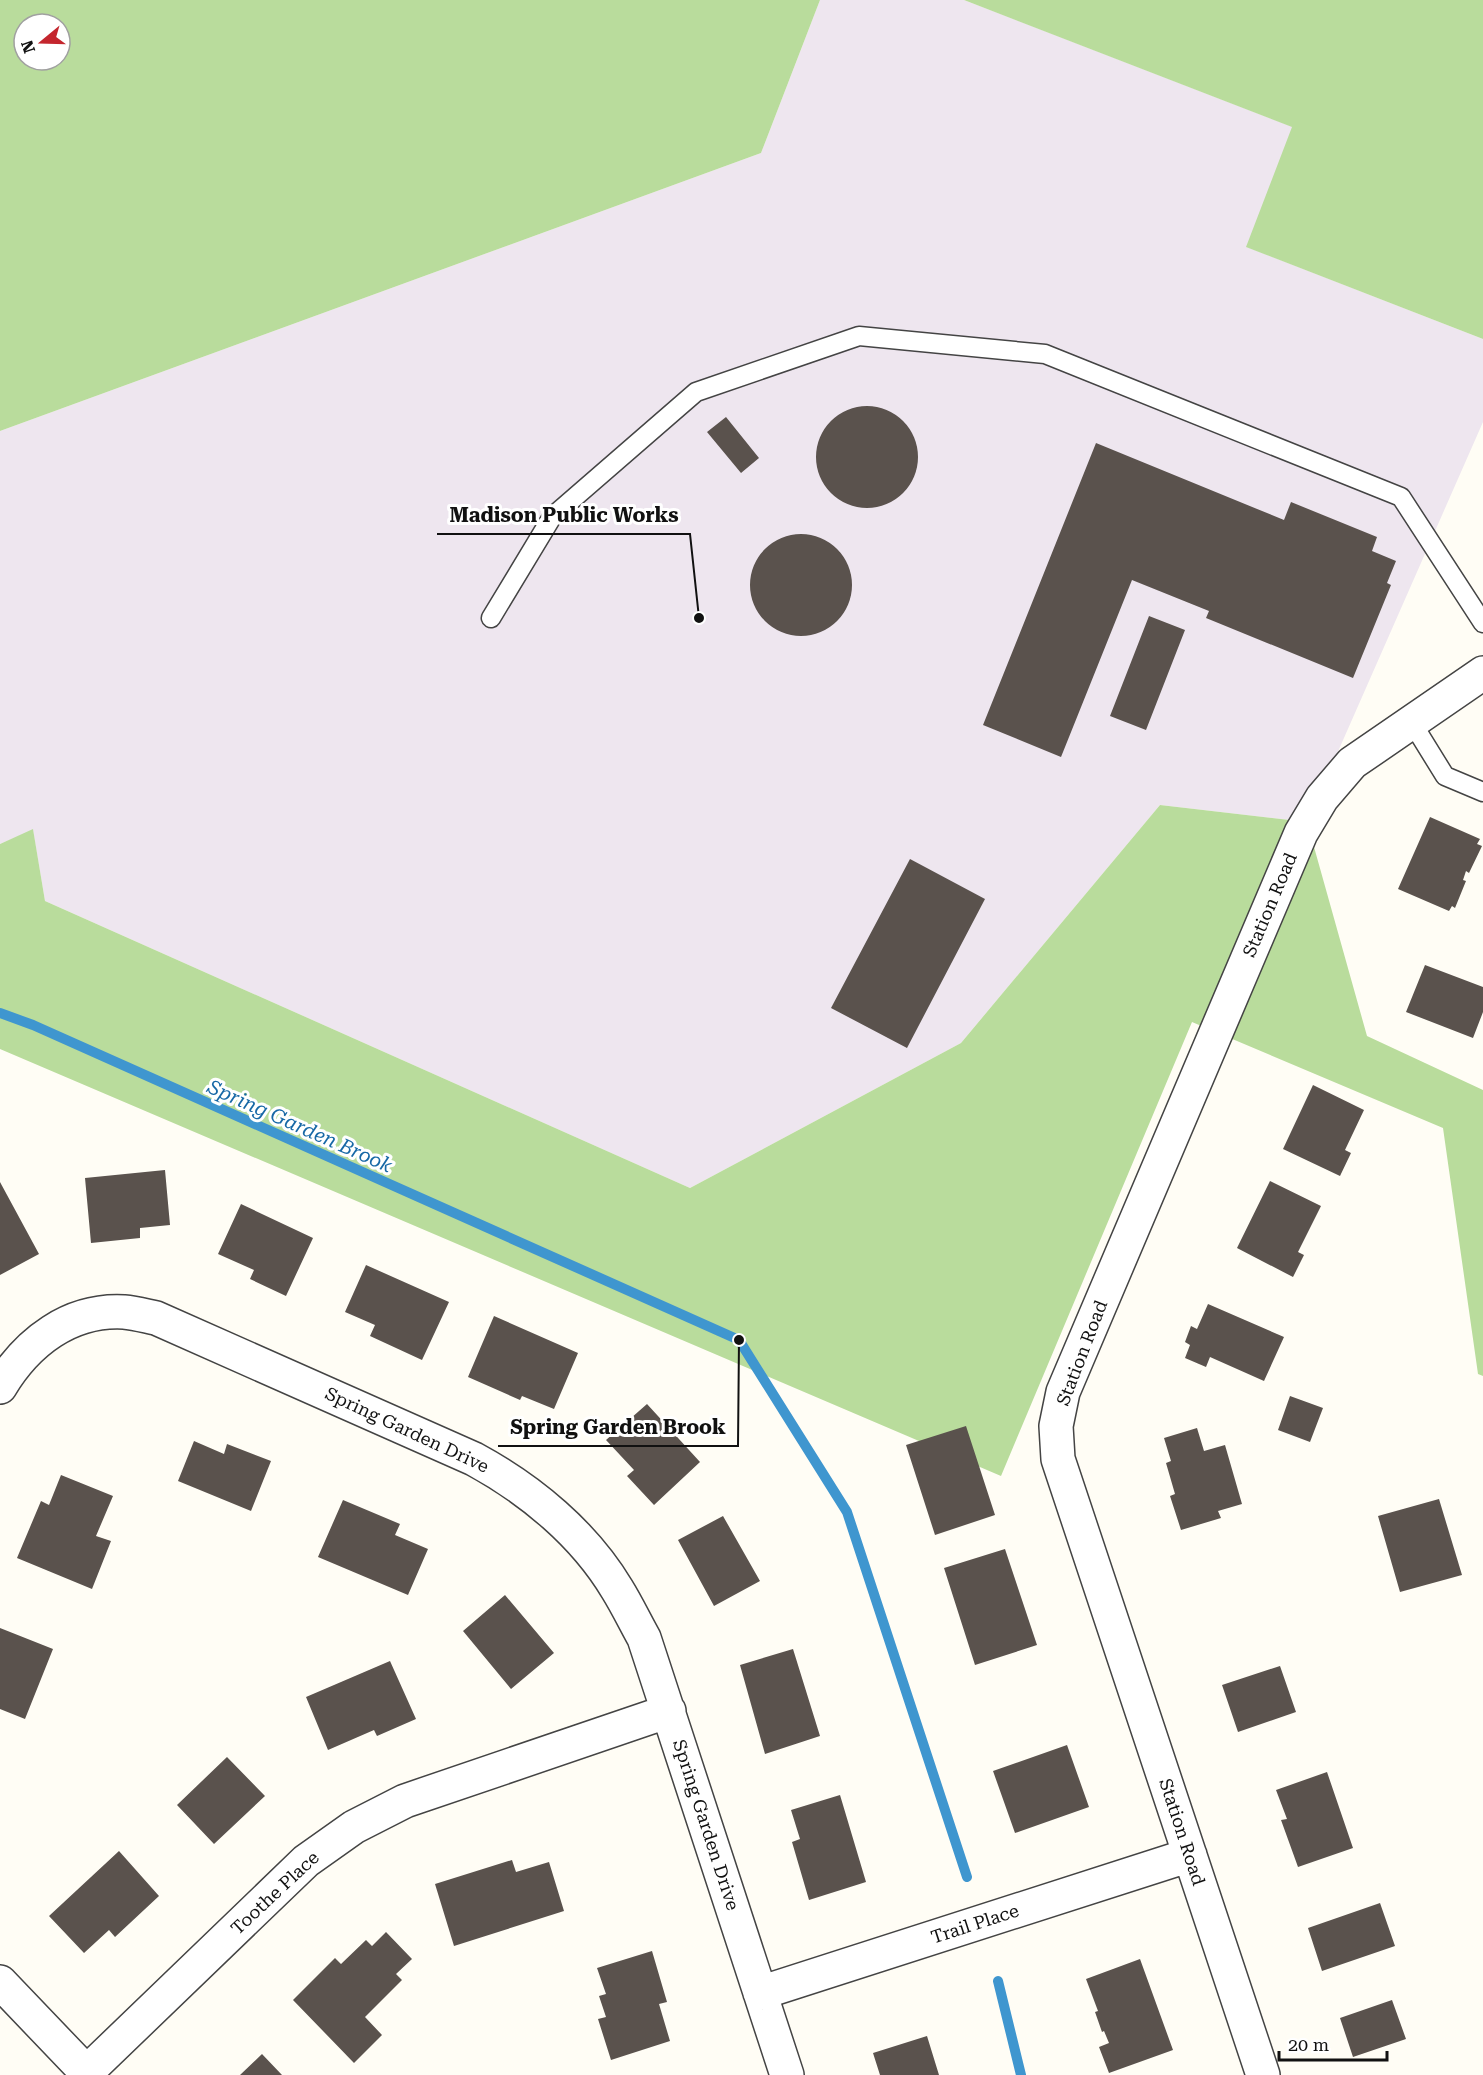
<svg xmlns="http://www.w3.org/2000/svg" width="1483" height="2075" viewBox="0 0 1483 2075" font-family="'Roboto Serif',serif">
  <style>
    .industrial { fill: #eee6ef }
    .forest { fill: #b9dc9c; fill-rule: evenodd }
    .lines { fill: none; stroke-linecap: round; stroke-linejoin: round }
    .stream { stroke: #3f96cf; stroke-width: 10 }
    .building { fill: #5a524d }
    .service-casing { stroke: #444; stroke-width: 21 }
    .minor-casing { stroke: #444; stroke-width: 36 }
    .service { stroke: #fff; stroke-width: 18 }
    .minor { stroke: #fff; stroke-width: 33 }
    .labels { text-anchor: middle; stroke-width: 6; stroke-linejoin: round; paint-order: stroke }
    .street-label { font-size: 18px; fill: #111; stroke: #fff }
    .water-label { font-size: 20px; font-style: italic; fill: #1768a6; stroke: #fff }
    .leader { fill: none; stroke: #111; stroke-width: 2 }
    .callout-dot { fill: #111; stroke: #fff; stroke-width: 2 }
    .callout-label { font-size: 20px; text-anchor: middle; font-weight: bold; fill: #111; stroke: #fff; stroke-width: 6; stroke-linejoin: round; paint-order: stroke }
  </style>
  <rect width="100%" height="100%" fill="#fffdf5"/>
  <path class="industrial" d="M820 0H964L1293 127 1247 247 1483 339V422L1307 822 1160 805 961 1043 690 1188 45 901 33 830 0 844V431L761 153Z"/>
  <path class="forest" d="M0 0H820L761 153 0 431ZM24 24H60V60H24Z
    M964 0H1483V339L1246 247 1292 127Z
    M1160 805 1307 822 1367 1036 1483 1090V1376L1478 1374 1443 1128 1192 1022 1001 1476 0 1049V844L33 829 45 901 690 1188 961 1043Z"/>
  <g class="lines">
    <path class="stream" d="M0 1013 33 1025 739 1340 847 1512 967 1877
      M998 1981 1021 2075"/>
  </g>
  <path class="building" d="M816 457a51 51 0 1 1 102 0a51 51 0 1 1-102 0Z
    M726 417 759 458 741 473 707 432Z
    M1096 443 1284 520 1291 502 1377 537 1372 551 1396 561 1387 583 1391 585 1353 678 1206 618 1209 611 1132 580 1061 757 983 725Z
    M750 585a51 51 0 1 1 102 0a51 51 0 1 1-102 0Z
    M1149 616 1185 630 1146 730 1110 716Z
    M1430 817 1480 839 1477 844 1482 846 1469 873 1466 871 1463 880 1466 881 1455 908 1452 906 1449 911 1398 889Z
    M910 859 985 899 907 1048 831 1008Z
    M1425 965 1483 987V1012L1473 1038 1406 1012Z
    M1313 1085 1364 1110 1345 1150 1351 1153 1340 1176 1283 1149Z
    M165 1170 170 1225 140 1228V1238L91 1243 85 1178Z
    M1270 1181 1321 1206 1298 1252 1304 1255 1293 1277 1237 1248Z
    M0 1182 39 1254 0 1275Z
    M241 1204 313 1238 286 1296 250 1279 254 1270 218 1254Z
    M366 1265 449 1302 422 1360 370 1336 375 1325 345 1312Z
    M1208 1304 1284 1337 1264 1381 1210 1357 1206 1367 1185 1358 1190 1345 1185 1342 1191 1326 1197 1329Z
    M494 1316 578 1353 554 1409 522 1396 520 1400 468 1377Z
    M1290 1396 1323 1408 1310 1442 1278 1430Z
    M647 1404 700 1462 654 1505 627 1476 634 1470 606 1440Z
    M966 1426 995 1515 935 1535 906 1445Z
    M1197 1428 1204 1451 1225 1445 1242 1504 1218 1511 1221 1518 1181 1530 1170 1496 1175 1494 1166 1463 1171 1461 1164 1438Z
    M194 1441 224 1454 227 1444 271 1461 251 1511 178 1481Z
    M61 1475 113 1496 96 1536 111 1541 92 1589 17 1558 41 1501 49 1505Z
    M1439 1499 1462 1575 1400 1592 1378 1516Z
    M343 1500 400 1524 395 1535 428 1549 408 1595 318 1557Z
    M723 1516 760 1581 714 1606 678 1540Z
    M1005 1549 1037 1645 975 1665 944 1568Z
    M505 1595 554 1653 511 1689 463 1631Z
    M0 1628 53 1649 25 1719 0 1709Z
    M793 1649 820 1736 765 1754 740 1665Z
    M390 1661 416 1719 377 1736 374 1730 328 1750 306 1697Z
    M1280 1666 1296 1712 1238 1732 1222 1685Z
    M1067 1745 1089 1807 1015 1833 993 1771Z
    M227 1757 265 1796 214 1844 177 1805Z
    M1327 1772 1353 1848 1298 1867 1281 1820 1287 1819 1276 1790Z
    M840 1795 866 1882 809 1900 792 1842 800 1839 791 1810Z
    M119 1851 159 1896 115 1937 109 1930 84 1953 49 1916Z
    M512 1860 516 1872 549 1862 564 1911 454 1946 435 1884Z
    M1380 1903 1395 1946 1322 1971 1308 1928Z
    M386 1932 412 1959 396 1974 402 1980 365 2017 382 2035 354 2063 293 2000 335 1958 341 1964 366 1940 372 1946Z
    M652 1951 667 2002 659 2004 670 2041 611 2060 598 2019 606 2017 599 1996 606 1994 597 1968Z
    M1140 1959 1173 2050 1109 2073 1099 2047 1109 2043 1104 2031 1102 2032 1095 2012 1098 2011 1086 1979Z
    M1392 2000 1406 2039 1353 2057 1340 2018Z
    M927 2036 939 2075H880L873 2053Z
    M262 2054 282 2075H240Z"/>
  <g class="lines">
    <g class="service-casing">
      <path id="service" d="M491 618 552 517 696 392 859 336 1045 354 1401 497 1483 623
        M1411 721 1445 776 1483 792"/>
    </g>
    <g class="minor-casing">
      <path id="minor" d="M0 1387C27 1342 70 1309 124 1312 135 1313 146 1316 156 1318L474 1459C531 1490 584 1534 617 1589 627 1605 635 1622 644 1638L787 2075
        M0 1982 89 2075
        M760 1993 1190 1855
        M87 2072 306 1861 354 1827 405 1801 669 1711
        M1263 2075 1058 1459 1056 1426 1063 1392 1301 833 1322 798 1352 763 1483 673"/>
    </g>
    <use href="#service" class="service"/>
    <use href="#minor" class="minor"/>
  </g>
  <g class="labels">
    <g class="street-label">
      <text transform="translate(1270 905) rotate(-67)" y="6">Station Road</text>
      <text transform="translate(1082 1353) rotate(-69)" y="6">Station Road</text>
      <text transform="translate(407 1430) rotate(25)" y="6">Spring Garden Drive</text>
      <text transform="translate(706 1825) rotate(72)" y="6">Spring Garden Drive</text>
      <text transform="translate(1182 1832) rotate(72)" y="6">Station Road</text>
      <text transform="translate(275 1893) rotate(-43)" y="6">Toothe Place</text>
      <text transform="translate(975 1924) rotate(-18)" y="6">Trail Place</text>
    </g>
    <g class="water-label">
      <text transform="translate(300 1126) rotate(24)" y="7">Spring Garden Brook</text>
    </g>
  </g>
  <path class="leader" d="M699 618L690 534H437M739 1340L738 1446H498"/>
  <g class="callout-dot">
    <circle cx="699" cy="618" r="6"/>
    <circle cx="739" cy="1340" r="6"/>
  </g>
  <g class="callout-label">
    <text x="564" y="522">Madison Public Works</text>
    <text x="618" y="1434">Spring Garden Brook</text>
  </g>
  <g transform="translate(42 42) rotate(251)"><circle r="28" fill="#ffffff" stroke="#a0a0a0" stroke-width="1.5"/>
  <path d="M0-4.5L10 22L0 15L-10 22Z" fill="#c4262e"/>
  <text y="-9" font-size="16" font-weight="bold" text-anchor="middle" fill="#111111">N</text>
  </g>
  <path d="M1279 2051v9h108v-9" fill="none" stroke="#111111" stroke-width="3"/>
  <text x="1288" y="2051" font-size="18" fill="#111111" stroke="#ffffff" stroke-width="4.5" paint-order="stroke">20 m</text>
</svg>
